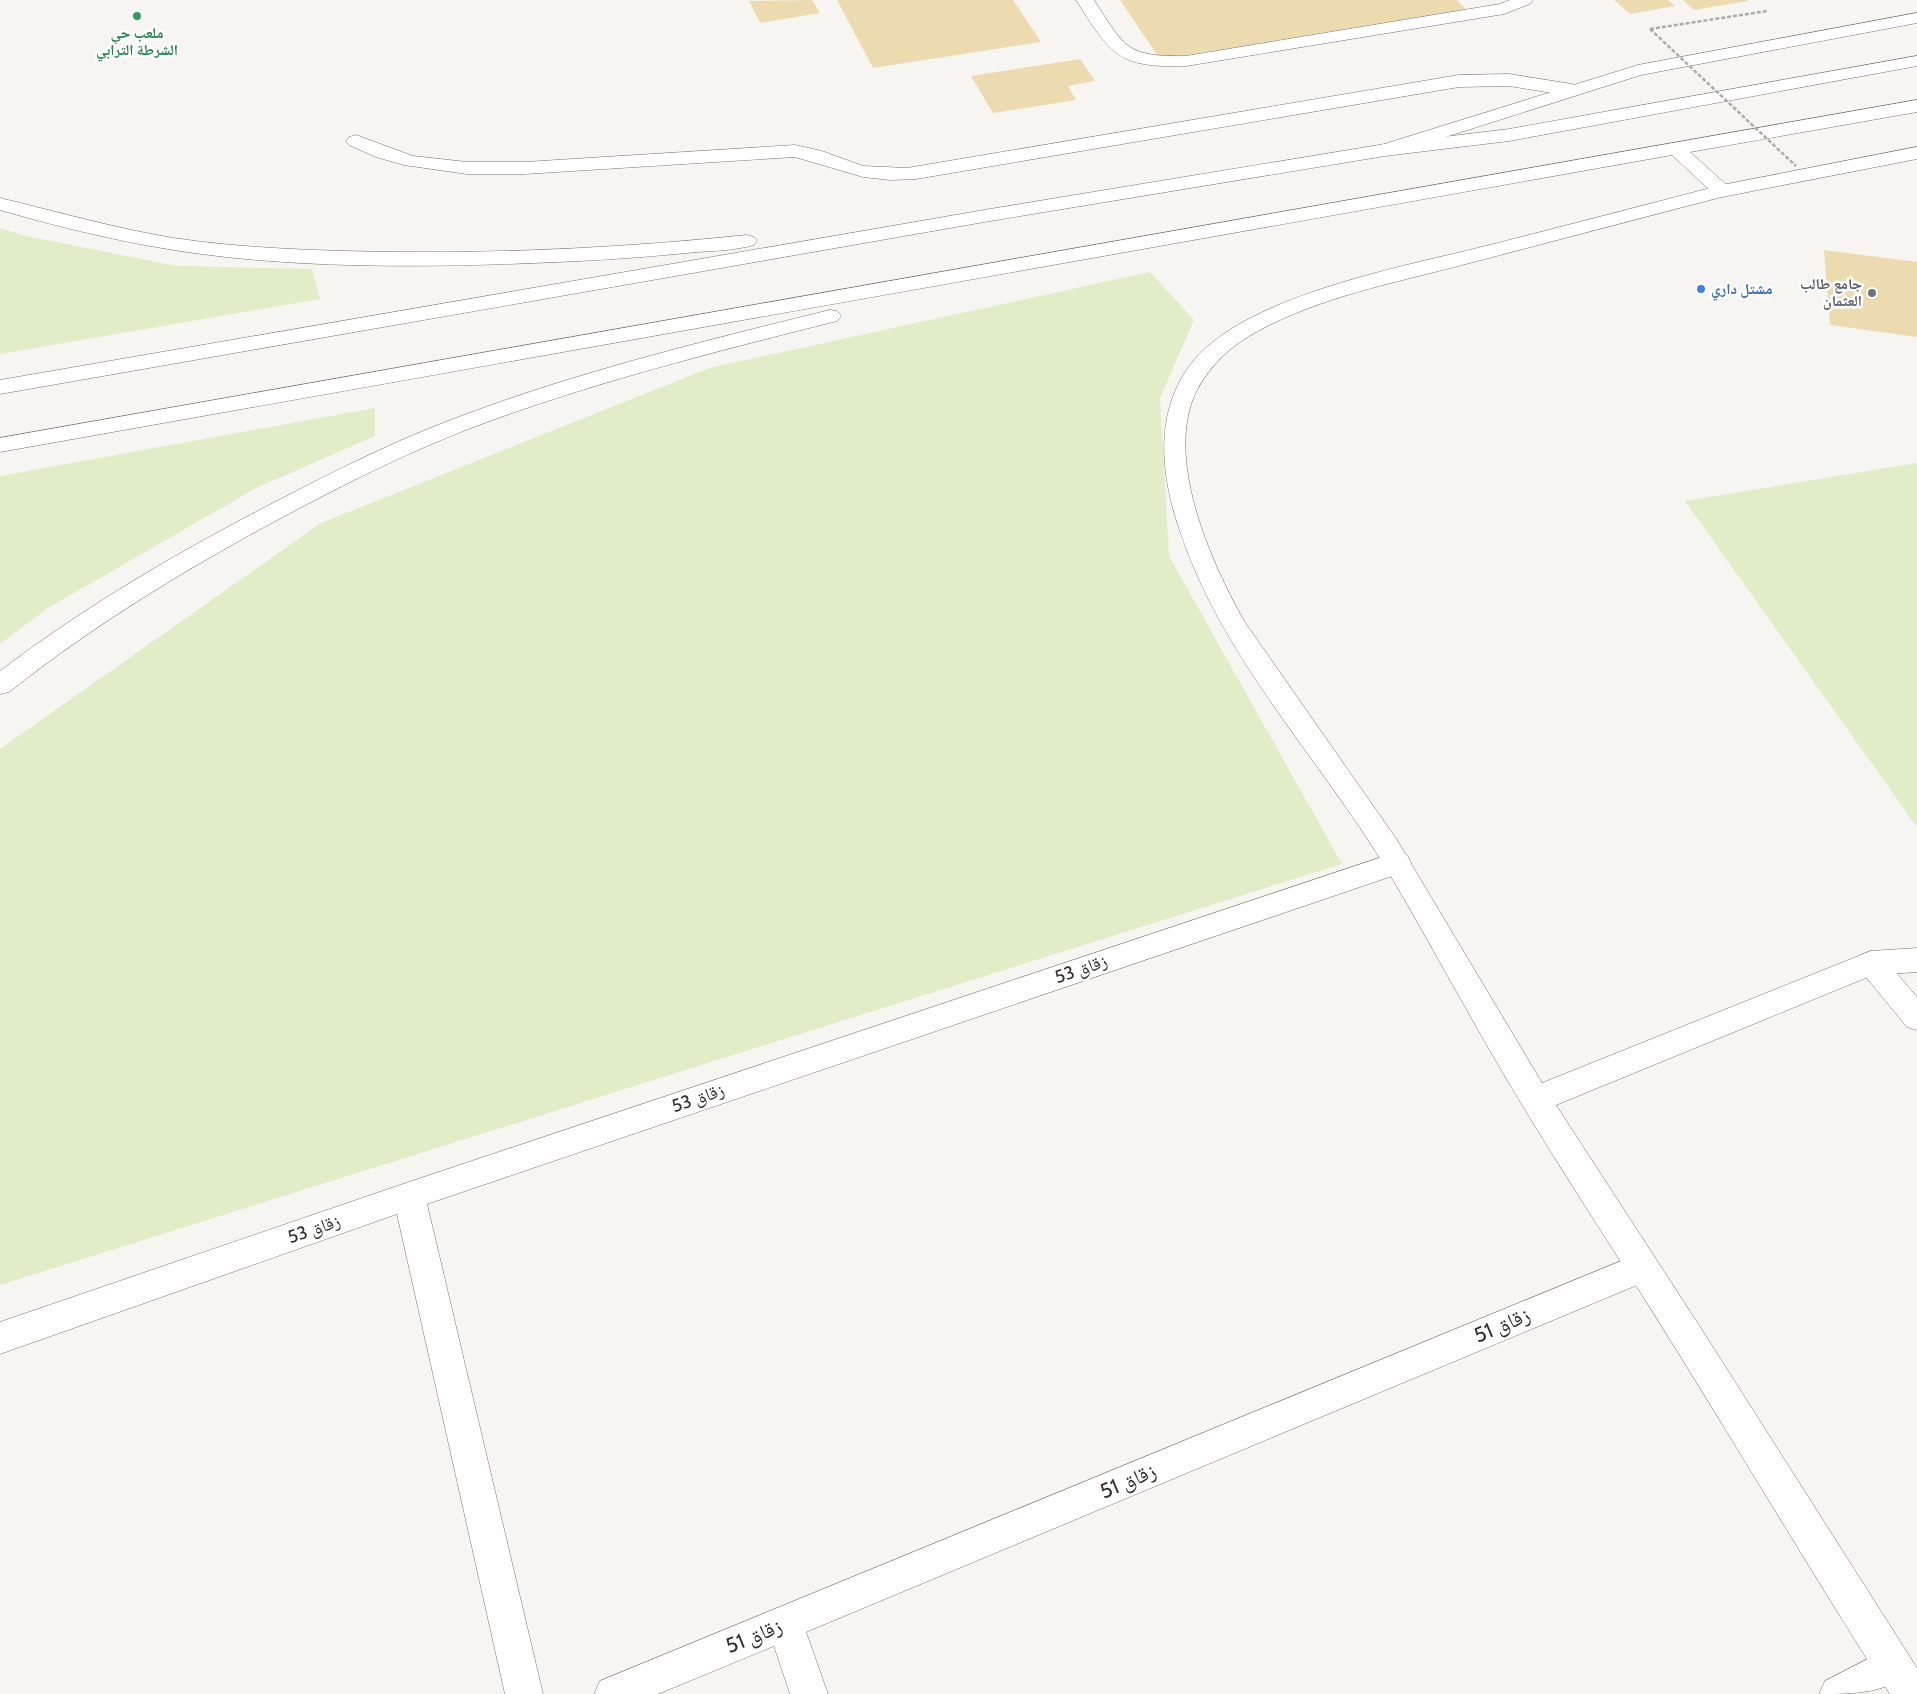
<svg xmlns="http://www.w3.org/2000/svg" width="1917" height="1694" viewBox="0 0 1917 1694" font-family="Cabin,'Noto Naskh Arabic',sans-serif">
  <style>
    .green { fill: #e0edc6 }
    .building { fill: #ecdbae }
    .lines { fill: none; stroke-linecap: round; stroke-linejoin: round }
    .service-casing { stroke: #74736f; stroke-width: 1 }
    .minor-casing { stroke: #74736f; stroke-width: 1 }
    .tertiary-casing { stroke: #74736f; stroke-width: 1 }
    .secondary-casing { stroke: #74736f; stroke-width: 1 }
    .trunk-casing { stroke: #74736f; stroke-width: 1 }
    .path { stroke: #adaba8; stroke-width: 2.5; stroke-dasharray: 4 2; stroke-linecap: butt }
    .service { fill: #fff; fill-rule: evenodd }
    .minor { fill: #fff; fill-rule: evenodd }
    .tertiary { fill: #fff; fill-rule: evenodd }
    .secondary { fill: #fff; fill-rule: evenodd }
    .trunk { fill: #fff; fill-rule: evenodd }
    .path-bridge { stroke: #adaba8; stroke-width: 2.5; stroke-dasharray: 4 2; stroke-linecap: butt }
    .leisure-dot { fill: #2e9e5b; stroke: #fff; stroke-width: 2 }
    .shop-dot { fill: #3f7fe0; stroke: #fff; stroke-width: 2 }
    .worship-dot { fill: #6b7280; stroke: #fff; stroke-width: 2 }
    .labels { text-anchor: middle; stroke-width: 5; stroke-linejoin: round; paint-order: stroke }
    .far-leisure-label { font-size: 15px; font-weight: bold; fill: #27864d; stroke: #fff }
    .far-worship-label { font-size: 15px; font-weight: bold; fill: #5b616d; stroke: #fff; text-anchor: end }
    .far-shop-label { font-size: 15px; font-weight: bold; fill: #366cbe; stroke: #fff; text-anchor: start }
    .street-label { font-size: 18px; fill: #302f2e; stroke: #fff }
    .near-street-label { font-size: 21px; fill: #302f2e; stroke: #fff }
  </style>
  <rect width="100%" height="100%" fill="#f7f5f1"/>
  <path class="green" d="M0 228 26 236 176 266 312 269 320 299 0 354Z
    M1150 272 1194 320 1160 398 1169 556 1342 864 0 1285V749L321 523 709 368Z
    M375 408V436L256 488 48 608 0 644V476Z
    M1917 463V827L1685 501Z"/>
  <path class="building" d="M812 0 820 13 760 23 749 1Z
    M837 0H1013L1041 42 873 68Z
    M1120 0H1457L1468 12 1160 59Z
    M1614 0H1668L1675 6 1630 14Z
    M1683 0H1748V1L1694 10Z
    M1080 59 1095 81 1068 86 1076 100 993 113 971 76Z
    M1824 250 1917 262V337L1830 325Z"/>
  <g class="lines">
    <g class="service-casing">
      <path id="service" d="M1076 0H1094C1125 48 1126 57 1186 56L1500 4 1510 0H1533L1530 4 1504 14 1186 66C1118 68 1111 55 1076 0Z
        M1509 74 1572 84 1579 86 1581 90 1579 94 1572 96 1509 86 1459 87 916 179 890 180 863 177 795 157 525 174H467L404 165 376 157 349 145 346 141 349 137 356 135 413 156 467 162H525L795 145 822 151 863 166 907 168 1459 75Z"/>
    </g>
    <g class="minor-casing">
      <path id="minor" d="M1397 852 1407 855 1411 863 1407 871 427 1204 543 1694H505L397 1214 0 1354V1322L409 1182Z
        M1871 951 1881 955 1917 997V1030L1907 1027 1861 971 1857 963 1861 955Z
        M1643 1252 1654 1256 1659 1267 1654 1278 806 1632 828 1694H790L774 1646 658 1694H594L600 1681Z
        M1893 1646 1906 1652 1912 1665C1897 1694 1852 1694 1819 1694L1825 1681Z"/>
    </g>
    <g class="tertiary-casing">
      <path id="tertiary" d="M1722 185 1729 187 1732 191 1729 195C1640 218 1551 242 1462 265 1393 283 1321 297 1258 331 1233 344 1210 365 1197 390 1163 457 1211 562 1244 621L1397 840 1542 1083 1861 955 1871 951 1917 948V972L1873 975 1556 1105 1702 1330 1917 1668V1694H1890L1870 1664C1805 1561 1743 1457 1679 1354 1628 1271 1574 1191 1524 1108 1477 1031 1435 951 1389 873 1320 758 1221 658 1179 528 1160 472 1154 409 1194 360 1250 294 1407 266 1490 245 1568 225 1645 205 1722 185Z"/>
    </g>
    <g class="secondary-casing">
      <path id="secondary" d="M1917 13V23L1641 75 1392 154H1378L1375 150 1378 146 1638 65Z
        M1917 147V159L1722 197 1715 195 1712 191 1715 187 1722 185Z"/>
    </g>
    <g class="trunk-casing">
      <path id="trunk" d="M1917 56V66L1509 141 1385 156 990 221 0 394V380L990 209 1385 144 1509 129Z
        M1917 100V112L1690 152 1729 187 1732 191 1729 195H1715L1672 155 0 452V438Z
        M0 198C58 212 114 228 173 238 248 249 324 251 400 252 516 253 631 247 747 235L754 237 757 241 754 245C736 250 716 251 697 252 658 256 619 259 579 261 457 267 323 270 201 254 133 245 66 229 0 210Z
        M830 310 837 311 841 316 837 321C714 352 590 383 471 428 411 451 353 480 296 510 196 563 99 621 9 692L0 694V671C87 605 180 551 277 501 335 471 394 441 456 418 577 372 704 341 830 310Z"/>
    </g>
    <path class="path" d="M1650 29 1767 11"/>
    <use href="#service" class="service"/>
    <use href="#minor" class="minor"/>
    <use href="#tertiary" class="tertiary"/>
    <use href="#secondary" class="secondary"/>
    <use href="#trunk" class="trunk"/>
    <path class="path-bridge" d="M1650 29 1796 166"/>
  </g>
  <circle class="leisure-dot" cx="137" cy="16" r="5"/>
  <circle class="shop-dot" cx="1701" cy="289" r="5"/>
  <circle class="worship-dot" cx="1872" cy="293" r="5"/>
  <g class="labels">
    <g class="far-leisure-label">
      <text x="137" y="38">ملعب حي<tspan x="137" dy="17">الشرطة الترابي</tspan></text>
    </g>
    <g class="far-worship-label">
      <text x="1862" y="289">جامع طالب<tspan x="1862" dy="17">العثمان</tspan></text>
    </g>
    <g class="far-shop-label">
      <text x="1711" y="294">مشتل داري</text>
    </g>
    <g class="street-label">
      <text transform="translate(1081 969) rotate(-19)" y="6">زقاق 53</text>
      <text transform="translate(698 1098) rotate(-19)" y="6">زقاق 53</text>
      <text transform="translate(314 1229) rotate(-19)" y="6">زقاق 53</text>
    </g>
    <g class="near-street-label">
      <text transform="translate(1502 1325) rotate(-23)" y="7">زقاق 51</text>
      <text transform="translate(1128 1481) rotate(-23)" y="7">زقاق 51</text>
      <text transform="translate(754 1636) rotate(-22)" y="7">زقاق 51</text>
    </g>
  </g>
</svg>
